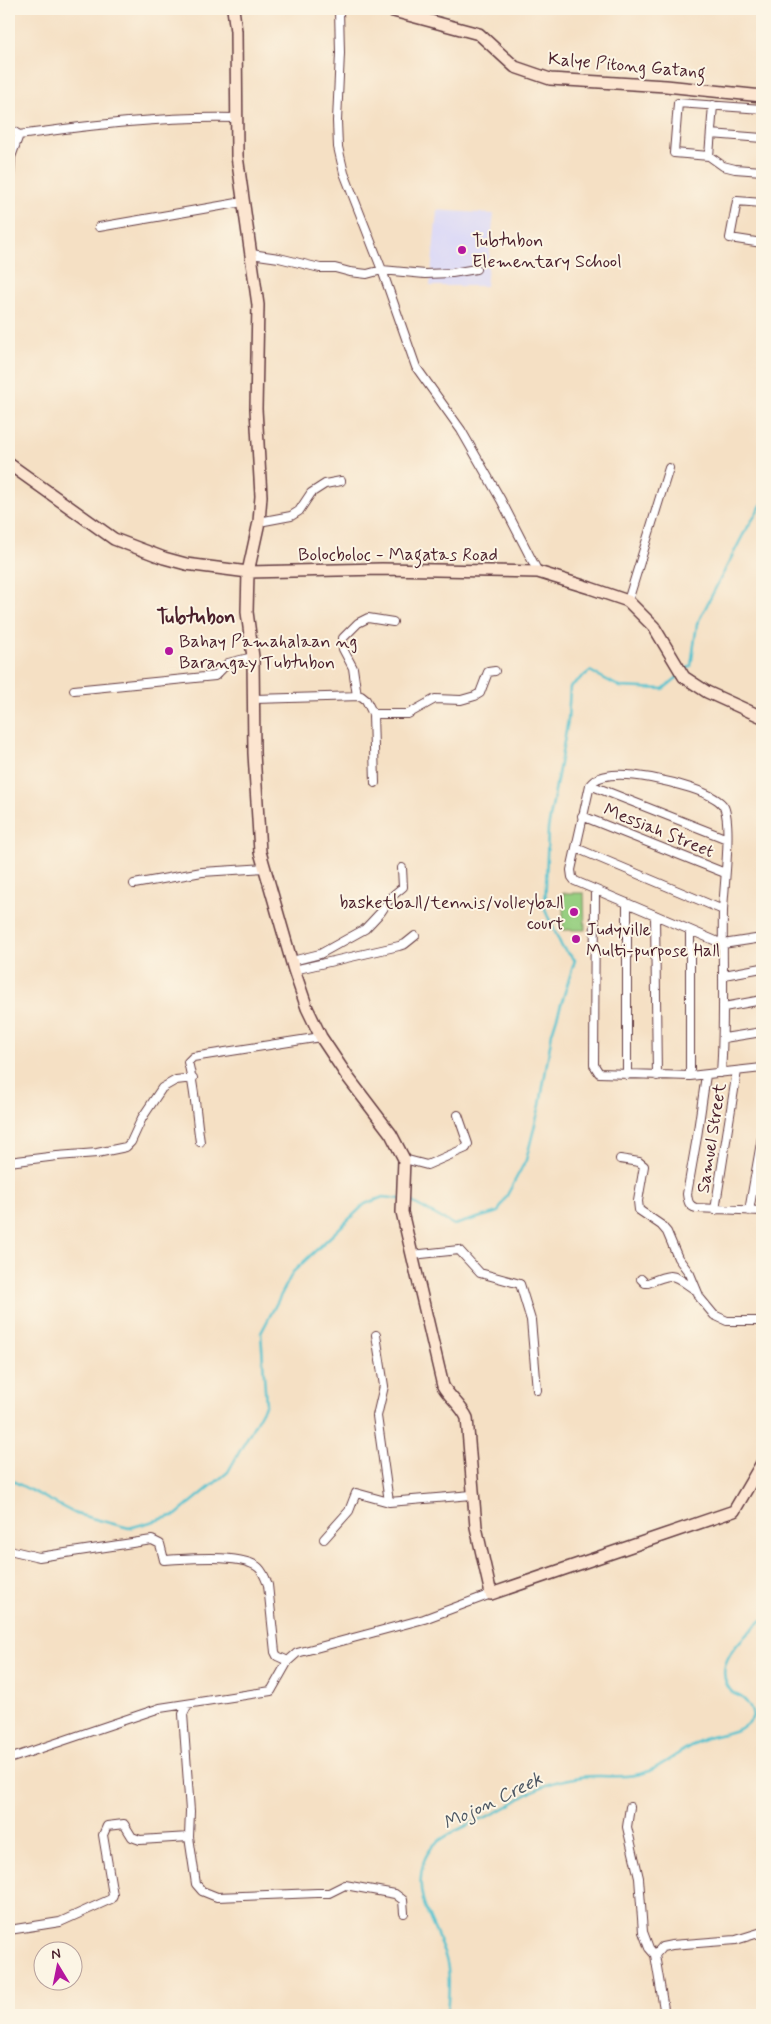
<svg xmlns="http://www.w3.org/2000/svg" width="771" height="2024" viewBox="0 0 771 2024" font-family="Mynerve,sans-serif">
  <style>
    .built { fill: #d9d7f8 }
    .green { fill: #97cf81; stroke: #707756 }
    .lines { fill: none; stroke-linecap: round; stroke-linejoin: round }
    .stream { stroke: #56c2cf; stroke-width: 2.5 }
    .street-casing { stroke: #643c42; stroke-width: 10 }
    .secondary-casing { stroke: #643c42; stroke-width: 14 }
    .street { stroke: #fff; stroke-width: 8 }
    .secondary { stroke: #fce5d0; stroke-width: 11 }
    .poi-dot { fill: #b5179e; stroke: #fcf5e5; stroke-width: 2 }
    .labels { text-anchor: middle; stroke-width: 4; stroke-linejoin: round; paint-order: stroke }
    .street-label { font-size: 18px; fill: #4a1f2b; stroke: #fcf5e5 }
    .poi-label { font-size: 18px; fill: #4a1f2b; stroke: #fcf5e5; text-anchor: start }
    .water-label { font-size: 19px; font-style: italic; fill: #4e5864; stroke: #fcf5e5 }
    .quarter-label { font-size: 20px; font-weight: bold; fill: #4a1f2b; stroke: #fcf5e5 }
  </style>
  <rect width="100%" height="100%" fill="#fcf5e5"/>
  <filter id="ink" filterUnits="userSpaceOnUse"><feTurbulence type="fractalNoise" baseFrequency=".02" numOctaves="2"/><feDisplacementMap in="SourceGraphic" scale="10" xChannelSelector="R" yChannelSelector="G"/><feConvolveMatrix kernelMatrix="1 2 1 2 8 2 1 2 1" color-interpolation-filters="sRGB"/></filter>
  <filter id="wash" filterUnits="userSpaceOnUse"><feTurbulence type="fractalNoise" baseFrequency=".0096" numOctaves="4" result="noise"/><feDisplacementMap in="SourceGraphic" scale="20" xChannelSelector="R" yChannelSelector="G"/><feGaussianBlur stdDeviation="1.12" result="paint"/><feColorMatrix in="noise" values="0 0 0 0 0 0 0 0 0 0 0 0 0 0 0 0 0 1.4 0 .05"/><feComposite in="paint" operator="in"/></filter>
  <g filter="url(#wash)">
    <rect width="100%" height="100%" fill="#f5e0c4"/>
    <path class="built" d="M437 210 494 214 486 286H430Z"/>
    <path class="green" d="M563 893H584L585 930H563Z"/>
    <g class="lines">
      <path class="stream" d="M685 670 691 666 697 624 743 535 762 504
        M405 1200 410 1201 454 1225 498 1212 526 1160 540 1105 552 1033 575 960 562 947 545 910 548 829 568 720 570 687 590 671 620 687 663 689 679 676
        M9 1479 76 1514 129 1528 176 1515 228 1472 266 1404 261 1333 293 1272 365 1204 383 1197 400 1199
        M447 2015C448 1998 451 1976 446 1959 437 1927 413 1900 423 1865 424 1858 431 1847 436 1843 454 1829 477 1822 497 1812 511 1805 523 1796 537 1789 549 1783 567 1779 581 1777 603 1774 628 1780 649 1771 668 1763 684 1747 704 1739 721 1733 746 1733 753 1716 751 1708 748 1702 741 1697 738 1695 733 1694 731 1691 709 1664 745 1636 762 1620"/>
    </g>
  </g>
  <g filter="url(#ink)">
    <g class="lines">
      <g class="street-casing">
        <path id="street" d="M339 9 340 53 337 121 338 147 344 173 382 270 416 367 461 430 501 500 538 572
          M762 109 678 103 674 153 709 156 723 166 735 169 762 171
          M9 128 19 135C92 125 164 116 238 118
          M711 134 762 138
          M709 156 713 105
          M9 195 11 157 19 135
          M762 203 737 201 730 238 762 243
          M99 227 243 202
          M251 254 279 258 320 268H335L350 272 367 274 382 270 425 274 452 273 476 269
          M259 522 291 516 299 511 311 493 325 484 341 481
          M628 601 669 468
          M74 690 215 676 228 663 253 657
          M357 696 353 668 343 649V638L358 623 368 618 393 622
          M254 699 361 696 366 700 373 714H408L435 699 461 700 475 696 480 693 488 672 495 671
          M373 714 375 783
          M590 785 727 839
          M582 816 725 873
          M576 848 723 910
          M134 884 202 872 265 868
          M595 890 594 1065 599 1073 690 1076 762 1068
          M627 903V1075
          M655 915 657 1076
          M690 930V1076
          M292 961 320 954 365 929 381 912 391 897 403 887 402 868
          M294 970 399 946 405 944 415 936
          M724 975 762 968
          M724 1007 762 1000
          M724 1038 762 1032
          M721 1073C725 1019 722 964 723 910 724 888 732 824 724 807 716 792 667 781 651 778 634 775 601 770 590 785L571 870 572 877 575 881 723 944 762 938
          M706 1075 697 1137 687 1194C688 1202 689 1206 696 1208L762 1211
          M200 1142C196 1115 195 1088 188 1062L193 1057 321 1037
          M404 1159 427 1165 466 1148 468 1144 458 1115
          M620 1159 639 1162 644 1166 638 1201 639 1210 661 1225 667 1232 678 1258 690 1274 700 1298 714 1315 727 1321H762
          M9 1162 57 1156 97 1153 126 1147 131 1142 142 1118 162 1088 176 1080 193 1078
          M715 1210 737 1071
          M749 1211 762 1137
          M412 1255 459 1250 480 1273 520 1284 531 1320 537 1390
          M641 1279 645 1283H648C676 1271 672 1275 697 1291
          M376 1335 384 1386 377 1416 389 1502
          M324 1539 349 1511 356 1493 389 1502 472 1495
          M9 1550 39 1557 152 1540 160 1544 164 1560C187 1559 242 1553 259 1568 264 1573 266 1580 268 1585L275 1652 277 1656 288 1661
          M188 1704 183 1714 190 1811 189 1837 196 1884 202 1891 217 1897 317 1893H329L345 1885 395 1894 403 1900 404 1913
          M9 1759 160 1708 271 1691 288 1661 297 1653 424 1619 491 1594
          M630 1807 627 1827 639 1878 643 1932 649 1948 655 1955
          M9 1930 60 1922 111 1899 113 1895 103 1835 107 1826 124 1824 132 1837 140 1840 189 1837
          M665 2015 655 1955 662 1947 672 1945 736 1940 762 1932"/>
      </g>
      <g class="secondary-casing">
        <path id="secondary" d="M233 9 236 31 237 156 258 305 256 409 261 496 259 522 248 572 247 612 253 657 254 753 260 852 294 970 307 1008 321 1037 347 1076 391 1134 404 1159 402 1212 443 1386C450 1398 461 1405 467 1418L476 1527 491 1594 734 1511 762 1463
          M386 9 479 34 515 67 550 79 666 86 762 96
          M9 464 114 539 164 558 186 564 248 572 382 569 538 572 590 588 628 601 654 627 684 677 707 692 762 717"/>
      </g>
      <use href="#street" class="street"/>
      <use href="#secondary" class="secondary"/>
    </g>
  </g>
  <g class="poi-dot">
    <circle cx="462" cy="250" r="5"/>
    <circle cx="169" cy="651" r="5"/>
    <circle cx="574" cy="912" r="5"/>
    <circle cx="576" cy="939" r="5"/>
  </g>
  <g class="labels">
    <g class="street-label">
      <text transform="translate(627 65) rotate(5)" y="6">Kalye Pitong Gatang</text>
      <text x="398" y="560">Bolocboloc - Magatas Road</text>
      <text transform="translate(659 830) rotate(22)" y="6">Messiah Street</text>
      <text transform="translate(711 1138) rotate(-81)" y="6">Samuel Street</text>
    </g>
    <g class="poi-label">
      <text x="472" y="246">Tubtubon<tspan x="472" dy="21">Elementary School</tspan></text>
      <text x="179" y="647">Bahay Pamahalaan ng<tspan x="179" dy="21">Barangay Tubtubon</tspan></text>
      <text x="564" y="908" text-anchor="end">basketball/tennis/volleyball<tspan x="564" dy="21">court</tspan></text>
      <text x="586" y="935">Judyville<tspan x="586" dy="21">Multi-purpose Hall</tspan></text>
    </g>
    <g class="water-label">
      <text transform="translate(492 1800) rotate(-26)" y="7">Mojon Creek</text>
    </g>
    <g class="quarter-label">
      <text x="196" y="623">Tubtubon</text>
    </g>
  </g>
  <rect width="771" height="2024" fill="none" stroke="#fcf5e5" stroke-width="30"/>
  <g transform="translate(58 1966) rotate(350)"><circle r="24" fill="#fcf5e5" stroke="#b59f9b"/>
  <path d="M0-4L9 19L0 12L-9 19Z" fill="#b5179e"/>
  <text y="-8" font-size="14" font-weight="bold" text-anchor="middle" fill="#4a1f2b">N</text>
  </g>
</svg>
